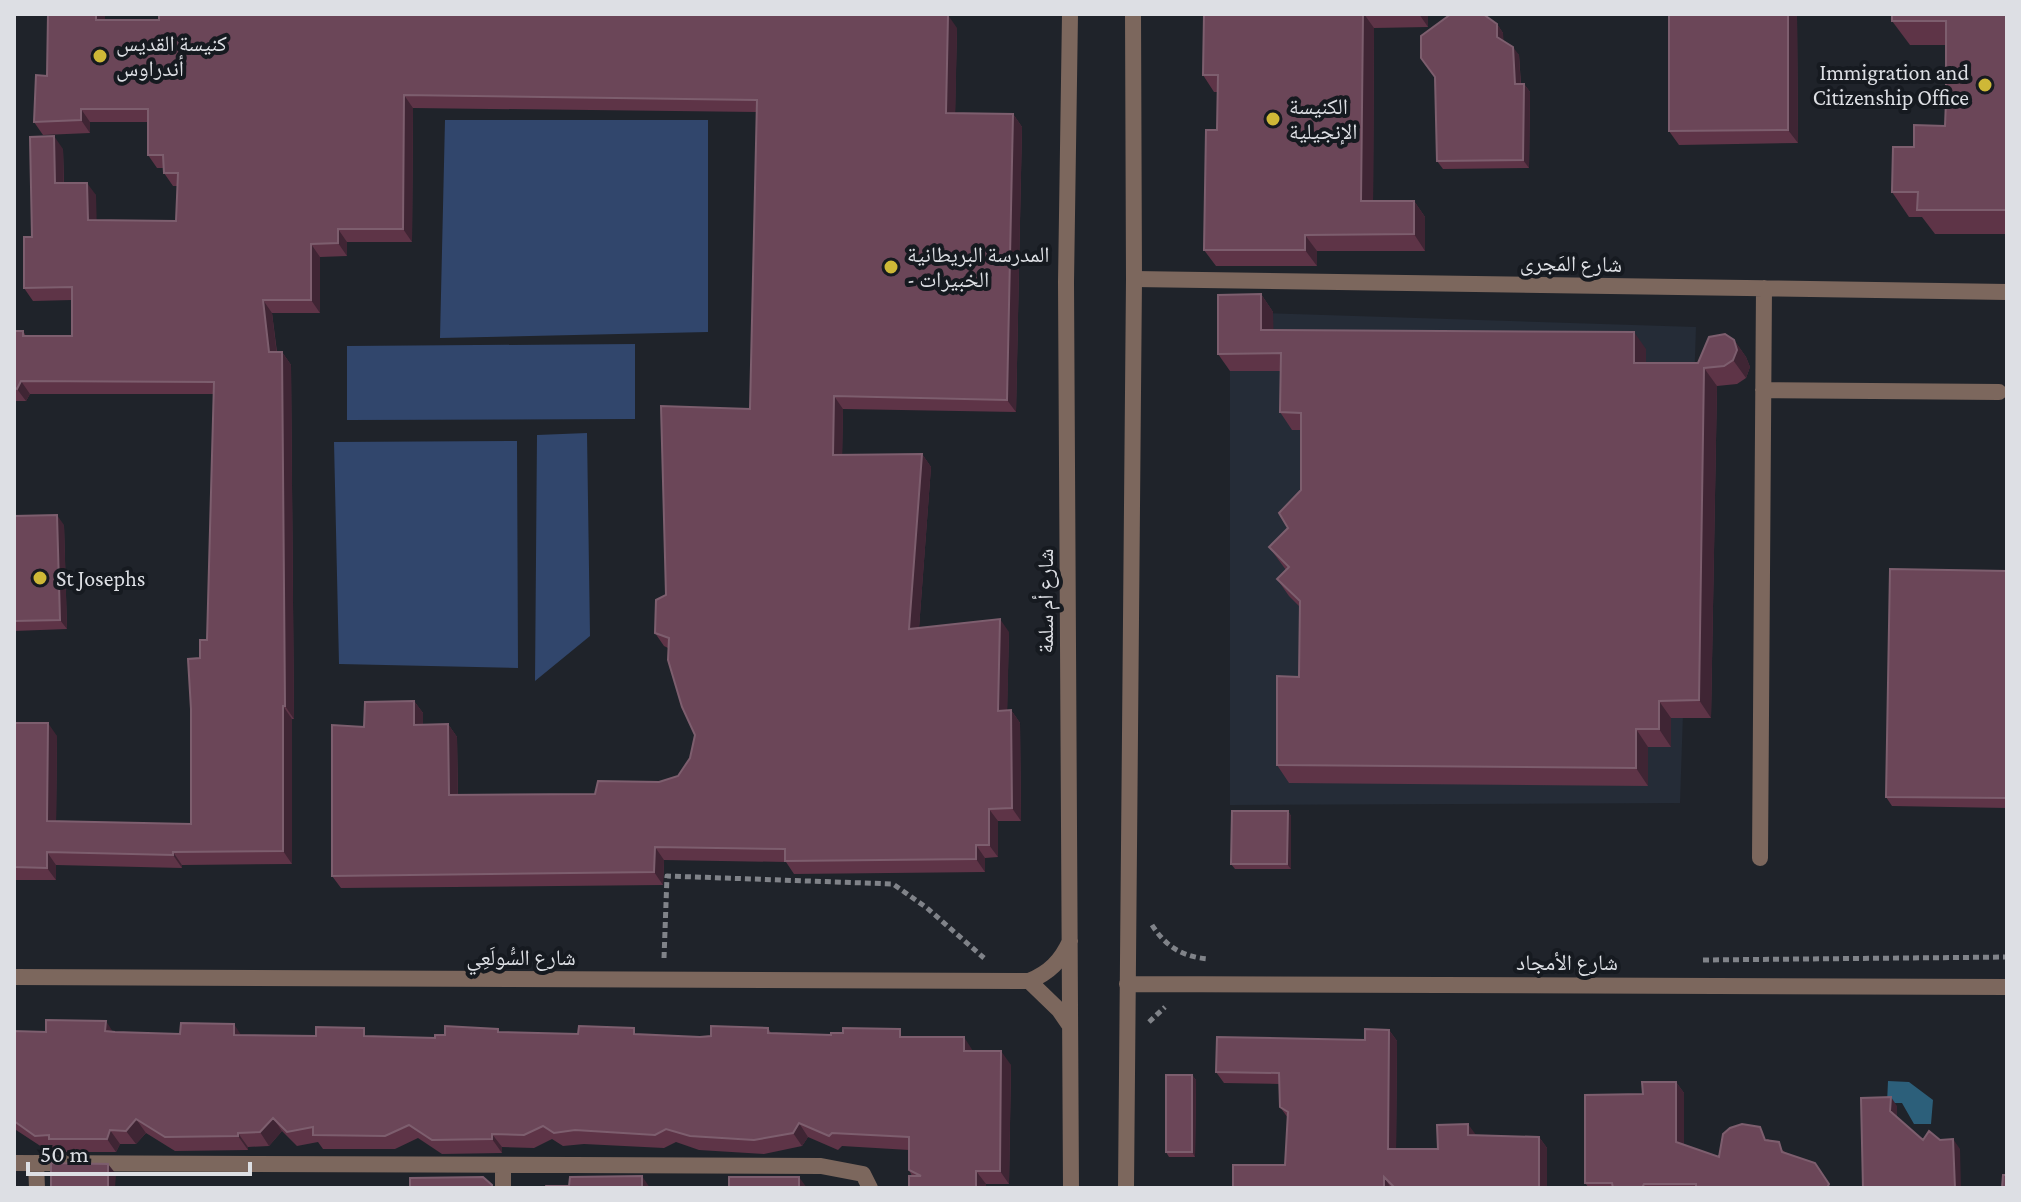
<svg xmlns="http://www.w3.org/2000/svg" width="2021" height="1202" viewBox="0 0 2021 1202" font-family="'Crimson Pro','Noto Naskh Arabic',serif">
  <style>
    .built { fill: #252c37 }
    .green { fill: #31466c }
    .water { fill: #2c5f7a }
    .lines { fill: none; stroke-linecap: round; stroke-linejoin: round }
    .path { stroke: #808389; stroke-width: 5; stroke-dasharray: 6 4; stroke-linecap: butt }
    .lane { stroke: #7c675d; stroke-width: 16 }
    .street { stroke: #7c675d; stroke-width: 16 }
    .wall { fill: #5e3447 }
    .shaded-wall { fill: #3f2534 }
    .building { fill: #6b4658; stroke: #7d5e6e; stroke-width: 2 }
    .poi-dot { fill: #ceb837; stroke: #161a20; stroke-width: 3 }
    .labels { text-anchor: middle; stroke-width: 8; stroke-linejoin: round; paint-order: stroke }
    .poi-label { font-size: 22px; fill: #dddfe4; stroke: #161a20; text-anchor: start }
    .street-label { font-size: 22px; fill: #dddfe4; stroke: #161a20 }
  </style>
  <rect width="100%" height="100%" fill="#1f232a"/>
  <path class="built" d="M1230 312 1696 327 1680 803 1230 805Z"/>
  <path class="green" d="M445 120H708V332L440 338Z
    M635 344V419L347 420V346Z
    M587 433 590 636 535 681 537 435Z
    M517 441 518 668 339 664 334 442Z"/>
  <path class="water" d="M1888 1081 1909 1082 1933 1100 1931 1124H1914L1902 1103H1887Z"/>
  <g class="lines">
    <path class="path" d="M1152 925C1166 947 1183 957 1209 959
      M664 958 667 876 893 884 927 908 984 958
      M1703 960 2007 957
      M1149 1022 1165 1007"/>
    <path class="lane" d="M1134 279 2007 292
      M1763 390 1999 392
      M1760 858 1764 288"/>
    <path class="street" d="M1070 14 1066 282 1071 1188
      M14 977 1029 981C1049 973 1061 961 1070 941
      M1029 981 1059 1010 1070 1026
      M1127 984 2007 987
      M14 1163 821 1166 863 1174 870 1188
      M36 1163 37 1188
      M503 1188V1165
      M1126 1188 1134 279 1133 14"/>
  </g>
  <path class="wall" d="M105 14V20L957 28 955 113 1013 114 1022 127 1016 412 843 409 842 455 922 454 931 467 919 628 1009 632 1007 710H1011L1020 723 1021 821H998V857L985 858V872L794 874 786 862 664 860 663 885 341 888 332 876 364 727 414 701 423 713V724H448L457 737 458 795 595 794 659 782 678 776 690 758 695 735 668 648 664 646 655 633 666 595 750 409 757 112 413 108 412 242H347V256L320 257V313H272L277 352H282L291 365 294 719H292V864L182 865V868L56 865V880H14V723L57 736 56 821 191 824 200 658 207 640 214 394H30L26 401H14V331H23L26 336H72V300L33 301 24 288 32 237 63 149 64 183 96 195V220L176 221 178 186H173L164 173 163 168H157L148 155V122H90V133L43 135 34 122 47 76Z
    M1204 14H1428V27L1374 28 1373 201H1414L1425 217V251H1317V266H1216L1204 250 1217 130V92H1214L1203 75Z
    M1669 14H1797L1798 143 1679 145 1669 131Z
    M2007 14V234H1935L1922 217H1909L1892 192 1914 147 1945 126 1946 45H1910L1892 21Z
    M1497 24 1503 33V40L1519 55 1521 84H1524L1530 92 1529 168 1443 169 1437 161 1435 78Z
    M1261 294 1273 312V330L1646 349V363H1698L1734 340 1746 357 1750 367 1746 378 1737 384 1717 386 1711 718H1671V747H1648V786L1289 783 1277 765 1299 677V606L1289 596 1277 579 1286 570 1269 547 1288 528 1301 490V430H1292L1280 412V371H1230L1218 354Z
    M14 516 64 525 67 629 14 631Z
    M2007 571V808L1892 806 1886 797Z
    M1288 811 1291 816V869H1235L1231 864Z
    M768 1028 771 1033 906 1037 973 1051 1011 1065 1009 1184H986L912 1176 909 1170V1150L842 1146 838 1150 808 1137 802 1146 764 1154 699 1150 676 1142 664 1148 584 1144 563 1146 552 1139 534 1148 502 1147V1153L442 1154 418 1138 395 1149H323L318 1142 297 1146 282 1131 269 1146 248 1147V1150L175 1151 146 1133 136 1144H120L116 1152H59L57 1149H45L16 1130 14 1132V1031L435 1038 445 1035 501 1032 700 1037Z
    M1389 1030 1397 1041 1396 1149H1438L1476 1135 1539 1137 1547 1148V1188H1233L1285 1165 1288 1118 1280 1107V1084L1224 1083 1216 1072 1365 1040Z
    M1192 1075 1196 1080 1195 1157H1169L1166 1152Z
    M1676 1082 1684 1093V1145L1719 1157 1768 1139 1769 1140 1832 1188H1589L1585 1183 1643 1094Z"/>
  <path class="shaded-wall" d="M96 14H105V32L96 20Z
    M1363 14H1364L1374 28 1373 217 1361 201Z
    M1419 14H1428V27Z
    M1788 14H1797L1798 143 1788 130Z
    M948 15 957 28 955 126 946 113Z
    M1497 24 1503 33 1504 45 1497 37Z
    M1513 47 1519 55 1521 92 1515 84Z
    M1524 84 1530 92 1529 168 1523 160Z
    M404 95 413 108 412 242 403 229Z
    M81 109 90 122V133L81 120Z
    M1013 114 1022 127 1016 412 1007 400Z
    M54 136 63 149 64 196 55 183Z
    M87 183 96 195 97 233 88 220Z
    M1414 201 1425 217V251L1414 234Z
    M338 229 347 242V256L338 243Z
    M1305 235 1317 251V266L1305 250Z
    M311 244 320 257V313L311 300Z
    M1261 294 1273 312 1274 347 1261 330Z
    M263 300 272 313 278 364 269 352Z
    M1634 332 1646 349V380L1634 363Z
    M1734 340 1746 357 1750 367 1746 378 1733 360Z
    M282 352 291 365 294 719 285 706Z
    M1704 368 1717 386 1711 718 1699 700Z
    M21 381 30 394 26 401 17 389Z
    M834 396 843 409 842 468 833 455Z
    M922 454 931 467 918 642 909 629Z
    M57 515 64 525 67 629 60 620Z
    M1000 619 1009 632 1007 723 998 711Z
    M414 701 423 713V738L414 725Z
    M1659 701 1671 718V747L1659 729Z
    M283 706 292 719V864L283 851Z
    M1011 710 1020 723 1021 821 1012 808Z
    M48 723 57 736 56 834 47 821Z
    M448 724 457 737 458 808 449 795Z
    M1636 729 1648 747V786L1636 768Z
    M989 809 998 821V857L989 845Z
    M1288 811 1291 816V869L1287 864Z
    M976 845 985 858V872L976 859Z
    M655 847 664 860 663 885 654 872Z
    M47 852 56 865V880L47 868Z
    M173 852 182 865V868L173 855Z
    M106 1021 115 1035 105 1031Z
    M234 1024 243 1038 234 1035Z
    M1389 1030 1397 1041 1396 1160 1388 1149Z
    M964 1037 973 1051H964Z
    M1001 1051 1011 1065 1009 1184 1000 1171Z
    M1192 1075 1196 1080 1195 1157 1192 1152Z
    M1676 1082 1684 1093V1153L1676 1142Z
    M1891 1097 1897 1106V1120L1890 1111Z
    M273 1118 282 1131 269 1146 260 1132Z
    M136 1119 146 1133 136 1144 126 1131Z
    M799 1123 808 1137 802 1146 793 1133Z
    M1468 1124 1476 1135H1468Z
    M110 1130 120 1144 116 1152 107 1139Z
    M238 1133 248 1147V1150L238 1136Z
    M492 1134 502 1147V1153L492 1139Z
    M1539 1137 1547 1148V1188H1539Z
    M1953 1139 1960 1149 1961 1188H1955Z
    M108 1164 116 1174 115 1188H108Z
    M976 1171 986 1184V1188H976Z
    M642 1176 650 1188H642Z
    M799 1177 807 1188H799Z
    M1384 1177 1391 1188H1384Z"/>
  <path class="building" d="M48 14H96V20H159V14L948 15 946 113 1013 114 1007 400 834 396 833 455 922 454 909 629 1000 619 998 711 1011 710 1012 808 989 809V845H976V859L785 861V849L655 847 654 872 332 876V725L364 727 365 702 414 701V725L448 724 449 795 595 794 598 781 659 782 678 776 690 758 695 735 682 707 668 660 669 638 655 633 656 600 666 595 661 406 750 409 757 100 404 95 403 229H338V243L311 244V300H263L269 352H282L285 706H283V851L173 852V855L47 852V868L14 867V723H48L47 821 191 824V709L188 659 200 658V640H207L214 382 21 381 17 389 14 388V331H23V336H72V287L24 288V237H32L30 137 54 136 55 183H87L88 220 176 221 178 173H164L163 155H148V109H81V120L34 122 36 75 47 76Z
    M1204 14H1363L1361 201H1414V234L1305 235V250H1204L1206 130H1217L1218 75H1203Z
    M1451 14H1483L1497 24V37L1513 47 1515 84H1524L1523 160 1437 161 1435 77 1421 58V36Z
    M1669 14H1788V130L1669 131Z
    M1892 14H2007V210H1917L1918 192H1892L1893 147H1914V125L1945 126 1946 100V21H1892Z
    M1261 294V330L1634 332V363H1698L1709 337 1725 334 1734 340 1737 350 1733 360 1724 366 1704 368 1699 700 1659 701V729H1636V768L1277 765V676L1299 677 1300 601 1277 579 1289 567 1269 547 1288 528 1279 513 1301 490V413L1280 412 1281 353 1218 354V295Z
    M57 515 60 620 14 621V516Z
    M1890 569 2007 571V798L1886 797Z
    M1232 811H1288L1287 864H1231Z
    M46 1020 106 1021 105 1031 115 1032 180 1034 181 1023 234 1024V1035L316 1036V1027L364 1028V1036L435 1038V1035H445V1026L498 1029V1032L578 1034 579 1026 634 1028V1034L700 1037 711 1036V1026L768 1028V1033L831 1035V1033H843V1028L900 1029V1037H964V1051H1001L1000 1171H976V1188H909V1176H921L909 1170V1137L832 1133 829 1136 799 1123 793 1133 754 1140 690 1136 666 1129 655 1135 575 1130 554 1133 543 1126 524 1135 492 1134V1139L432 1140 409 1125 385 1136 313 1135V1127L287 1132 273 1118 260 1132 238 1133V1136L165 1137 136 1119 126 1131 110 1130 107 1139H49V1135L35 1136 14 1121V1031L46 1032Z
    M1365 1029 1389 1030 1388 1149H1438L1437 1125 1468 1124V1135L1539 1137V1188H1395L1384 1177V1188H1233V1165H1285L1288 1112 1280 1107 1279 1073 1216 1072 1217 1037 1365 1040Z
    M1166 1075H1192V1152H1166Z
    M2006 1081H2007V1188H2002L2003 1175H2006Z
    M1642 1082H1676V1142L1719 1157 1723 1134 1730 1128 1742 1124 1760 1127 1765 1140 1779 1142 1782 1152 1815 1163 1829 1184 1827 1188H1696V1184H1644L1642 1188H1613L1612 1183H1585V1095L1643 1094Z
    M1891 1097 1890 1111 1923 1140 1929 1131 1940 1140 1953 1139 1955 1188H1863L1861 1098Z
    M51 1163 108 1164V1188H51Z
    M642 1176V1188H545L546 1186H569L570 1177Z
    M483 1177 492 1185V1188H410V1178Z
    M729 1177H799V1188H729Z"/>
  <g class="poi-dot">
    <circle cx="100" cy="56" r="8"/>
    <circle cx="1985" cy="85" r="8"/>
    <circle cx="1273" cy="119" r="8"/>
    <circle cx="891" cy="267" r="8"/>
    <circle cx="40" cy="578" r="8"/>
  </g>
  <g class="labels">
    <g class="poi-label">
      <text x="116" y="51">كنيسة القديس<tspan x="116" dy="25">أندراوس</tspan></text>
      <text x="1969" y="80" text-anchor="end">Immigration and<tspan x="1969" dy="25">Citizenship Office</tspan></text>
      <text x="1289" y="114">الكنيسة<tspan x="1289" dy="25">الإنجيلية</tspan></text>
      <text x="907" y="262">المدرسة البريطانية<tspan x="907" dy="25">- الخبيرات</tspan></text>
      <text x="56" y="586">St Josephs</text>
    </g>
    <g class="street-label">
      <text transform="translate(1571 263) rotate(1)" y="8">شارع المَجرى</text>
      <text transform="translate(1045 601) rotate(-90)" y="8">شارع أم سلمة</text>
      <text x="521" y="965">شارع السُّولَعِي</text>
      <text x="1567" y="970">شارع الأمجاد</text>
    </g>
  </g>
  <rect width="2021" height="1202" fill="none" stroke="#dddfe4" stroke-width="32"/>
  <path d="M28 1162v12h222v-12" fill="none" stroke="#dddfe4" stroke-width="4"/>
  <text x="40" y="1162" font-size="24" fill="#dddfe4" stroke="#161a20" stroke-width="6" paint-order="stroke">50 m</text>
</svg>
